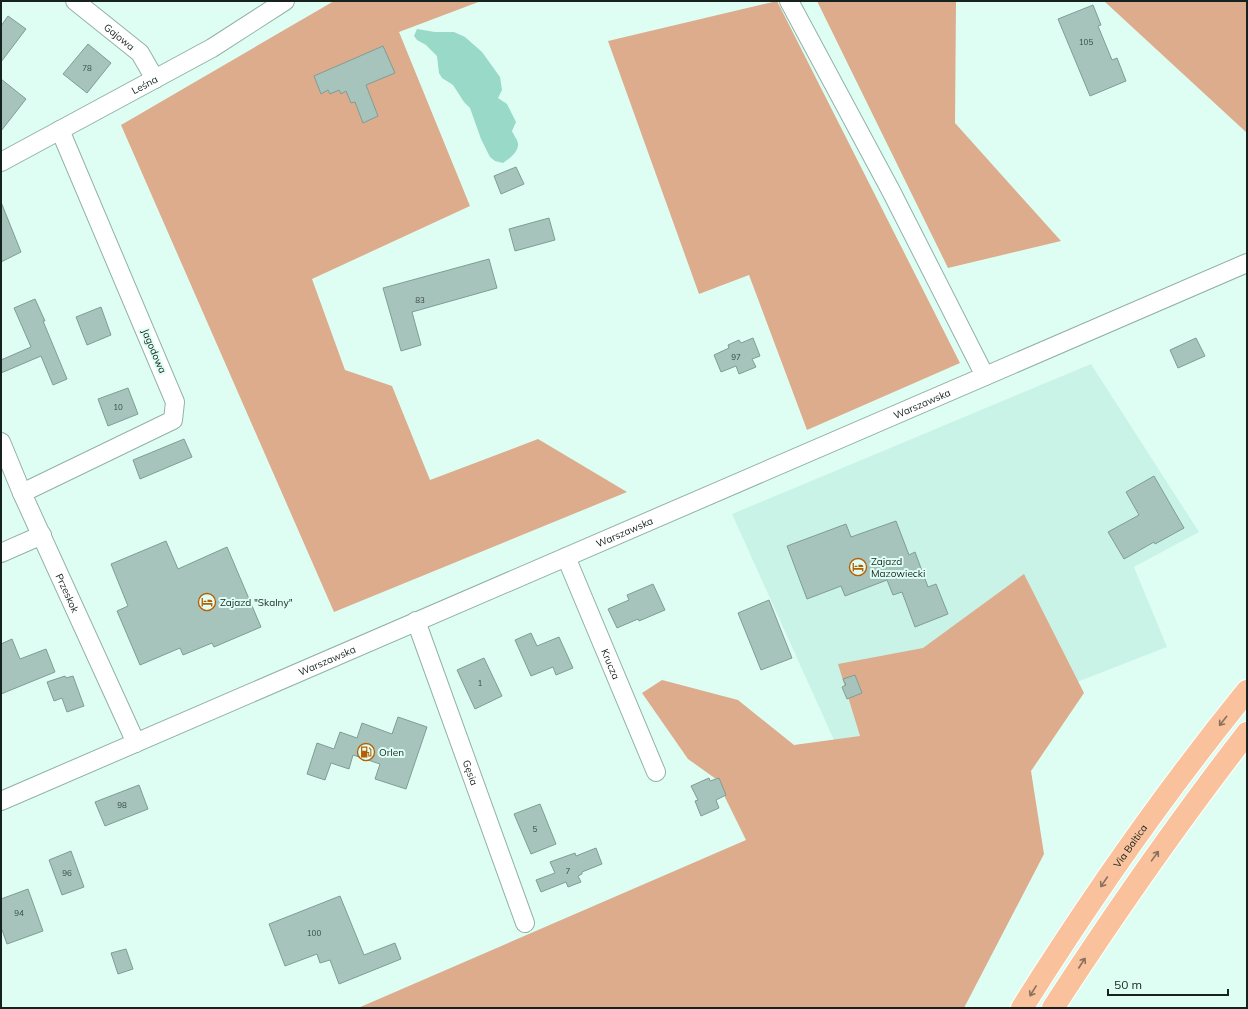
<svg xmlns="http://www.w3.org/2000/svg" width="1248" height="1009" font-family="Mulish,sans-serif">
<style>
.built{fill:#caf3e7}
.forest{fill:#dcac8d}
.water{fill:#98d9c7}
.building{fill:#a6c4bb;stroke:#7f9d94}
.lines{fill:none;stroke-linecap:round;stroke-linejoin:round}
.minor-casing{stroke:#92b1a8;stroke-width:20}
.highway-casing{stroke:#fff;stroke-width:24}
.minor{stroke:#fff;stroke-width:18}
.highway{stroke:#f9c19c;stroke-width:22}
.oneway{stroke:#88725d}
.labels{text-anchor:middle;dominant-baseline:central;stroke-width:4;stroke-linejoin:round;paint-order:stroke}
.number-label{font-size:8px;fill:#3a4a45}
.street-label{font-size:10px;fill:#16221e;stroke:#defef4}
.poi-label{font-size:10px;fill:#16221e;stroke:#defef4;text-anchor:start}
</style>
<rect width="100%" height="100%" fill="#defef4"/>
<!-- built -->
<polygon class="built" points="1091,364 1199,532 1134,567 1167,647 848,771 732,514"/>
<!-- forest -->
<g class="forest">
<polygon points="334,1 481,1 399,32 470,206 312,279 345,370 392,386 430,480 538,439 627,492 334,612 121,125"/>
<polygon points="777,1 960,363 807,430 749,275 699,294 608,41"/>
<polygon points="817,1 956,1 955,123 1061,241 948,268"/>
<polygon points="1104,1 1247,1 1247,133"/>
<polygon points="1024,574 1084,693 1031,771 1044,854 964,1008 358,1008 746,840 716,779 688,759 642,693 662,680 738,700 794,745 860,736 838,664 923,648"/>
</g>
<!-- water -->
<path class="water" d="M417,29L435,32H454L465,37L482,52L500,77L502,90L498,98L507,104L516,122L512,131C513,134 517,139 518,143C519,152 509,159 503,163L495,161L490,157L481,139L470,108L464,102L453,85L442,78L439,73L437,56L426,45L417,40L414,36Z"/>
<!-- building -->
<g class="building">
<polygon points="1093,5 1101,25 1098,26 1112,60 1117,58 1126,81 1090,96 1058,19"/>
<polygon points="8,16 26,29 1,62 1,26"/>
<polygon points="88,44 111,63 87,93 63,74"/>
<polygon points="383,46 395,73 366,85 378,116 363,123 355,102 351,103 346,91 341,94 339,90 330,94 328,90 321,94 314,76"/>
<polygon points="1,79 26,99 1,131"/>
<polygon points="516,167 524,184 501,194 494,176"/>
<polygon points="1,202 21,252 1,262"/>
<polygon points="549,218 555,240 515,251 509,229"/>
<polygon points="489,259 497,288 412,312 421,345 401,351 383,288"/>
<polygon points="35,299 45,321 43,321 67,379 53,385 41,356 1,373 1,360 31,347 14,308"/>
<polygon points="101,307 111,335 87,345 76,317"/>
<polygon points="753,338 760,356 752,359 756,367 739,374 736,366 721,372 714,355 729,348 728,345 739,340 741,343"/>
<polygon points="1196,338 1205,356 1178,368 1170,350"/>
<polygon points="128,388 138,414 108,426 98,399"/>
<polygon points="184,439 192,457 140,479 133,460"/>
<polygon points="1154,476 1184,528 1155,544 1154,542 1124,559 1108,532 1139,515 1126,492"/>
<polygon points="896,521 909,555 915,552 928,587 936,584 948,614 915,627 902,592 893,595 887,580 845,596 841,586 807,599 787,546 846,524 851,537"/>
<polygon points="166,541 178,569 227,547 261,627 214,647 212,643 183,655 180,648 140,665 117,611 128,606 111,564"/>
<polygon points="653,584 665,610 639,621 638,619 617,628 608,609 629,600 627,595"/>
<polygon points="769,600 792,658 761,670 738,613"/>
<polygon points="531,633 537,646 559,637 573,668 556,675 553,667 531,676 515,640"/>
<polygon points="12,639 20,659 46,649 55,672 1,694 1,644"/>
<polygon points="484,658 502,696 475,709 457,670"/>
<polygon points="855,675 862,693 847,699 842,687 846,685 843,679"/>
<polygon points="65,676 66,678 73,676 84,706 67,712 62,698 54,701 47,682"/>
<polygon points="398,717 427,727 406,789 375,779 380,764 353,755 349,769 331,763 325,780 307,774 317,743 334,749 340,732 357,738 362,723 392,734"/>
<polygon points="709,778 710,781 719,778 726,795 716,800 719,808 701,816 695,801 698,800 691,786"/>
<polygon points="139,785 148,809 105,826 95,802"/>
<polygon points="540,804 556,844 531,854 514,814"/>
<polygon points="596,848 602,864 582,872 582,874 578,876 581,882 568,887 566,882 541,892 536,880 555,873 550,862 575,853 576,856"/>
<polygon points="71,851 84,887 62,895 49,860"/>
<polygon points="28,889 43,931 7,944 1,927 1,899"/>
<polygon points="340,896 364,955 395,943 401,959 339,984 330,960 320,963 317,954 285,966 269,924"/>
<polygon points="126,949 133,969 118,974 111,953"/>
</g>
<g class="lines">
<!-- minor casing -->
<g class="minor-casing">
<g id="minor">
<path id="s1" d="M75,1L140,53L155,79"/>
<polyline points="789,1 891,191 985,376"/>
<path id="s2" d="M1,162L212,48L285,1"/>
<path id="s3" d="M1,442L22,493L136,743"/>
<polyline points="22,493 173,420 175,402 60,130"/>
<polyline points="1,553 42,535"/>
<path id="s4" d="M566,557L656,772"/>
<path id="s5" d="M416,621L525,923"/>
<path id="s6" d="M1,801L1247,263"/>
</g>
</g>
<!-- highway casing -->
<g class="highway-casing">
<g id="highway">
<path id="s7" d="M1022,1008C1091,898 1165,792 1247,691"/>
<path d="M1053,1008C1114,914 1178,822 1247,733"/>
</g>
</g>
<!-- minor -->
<use href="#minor" class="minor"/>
<!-- highway -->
<use href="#highway" class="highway"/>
</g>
<!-- one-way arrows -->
<defs><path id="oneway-shaft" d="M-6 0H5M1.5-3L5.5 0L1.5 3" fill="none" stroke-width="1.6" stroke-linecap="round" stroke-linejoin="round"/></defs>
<g class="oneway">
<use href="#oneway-shaft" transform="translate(1223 721) rotate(128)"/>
<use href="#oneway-shaft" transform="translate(1155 856) rotate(-54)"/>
<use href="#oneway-shaft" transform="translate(1104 882) rotate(124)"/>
<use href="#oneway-shaft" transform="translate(1082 963) rotate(-57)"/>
<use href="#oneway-shaft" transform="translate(1033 991) rotate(122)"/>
</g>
<!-- icons -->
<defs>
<g id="hotel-ring" transform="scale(0.9)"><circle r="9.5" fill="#defef4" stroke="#b85e00" stroke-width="1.5"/><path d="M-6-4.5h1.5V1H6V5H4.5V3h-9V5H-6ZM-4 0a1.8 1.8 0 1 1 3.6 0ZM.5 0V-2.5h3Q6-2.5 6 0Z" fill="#b85e00"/></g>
<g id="fuel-ring" transform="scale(0.9)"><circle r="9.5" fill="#defef4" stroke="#b85e00" stroke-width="1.5"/><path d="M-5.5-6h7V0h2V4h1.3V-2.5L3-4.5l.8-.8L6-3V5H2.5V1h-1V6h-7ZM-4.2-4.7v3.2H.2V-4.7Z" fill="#b85e00"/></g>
</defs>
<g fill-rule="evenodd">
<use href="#hotel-ring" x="858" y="567"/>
<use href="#hotel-ring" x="207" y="602"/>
<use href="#fuel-ring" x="366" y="752"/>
</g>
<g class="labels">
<!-- number labels -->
<g class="number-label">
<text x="1086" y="42">105</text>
<text x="87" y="68">78</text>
<text x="420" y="300">83</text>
<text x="736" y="357">97</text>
<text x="118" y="407">10</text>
<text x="480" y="683">1</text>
<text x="122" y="805">98</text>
<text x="535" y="829">5</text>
<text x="568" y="871">7</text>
<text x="67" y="873">96</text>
<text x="19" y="913">94</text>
<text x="314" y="933">100</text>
</g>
<!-- street labels -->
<g class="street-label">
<text stroke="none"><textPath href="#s1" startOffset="57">Gajowa</textPath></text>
<text stroke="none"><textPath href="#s2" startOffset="163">Leśna</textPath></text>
<text transform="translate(154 351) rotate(67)">Jagodowa</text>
<text stroke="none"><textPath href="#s6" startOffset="1003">Warszawska</textPath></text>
<text stroke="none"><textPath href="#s6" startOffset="679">Warszawska</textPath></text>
<text stroke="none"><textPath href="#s3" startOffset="165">Przeskok</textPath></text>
<text stroke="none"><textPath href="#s6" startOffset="355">Warszawska</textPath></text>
<text stroke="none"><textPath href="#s4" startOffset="116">Krucza</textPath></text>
<text stroke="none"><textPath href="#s5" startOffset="161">Gęsia</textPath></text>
<text stroke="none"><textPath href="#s7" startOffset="195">Via Baltica</textPath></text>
</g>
<!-- poi labels -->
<g class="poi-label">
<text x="871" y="561">Zajazd<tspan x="871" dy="12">Mazowiecki</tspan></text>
<text x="220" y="602">Zajazd "Skalny"</text>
<text x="379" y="752">Orlen</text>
</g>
</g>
<!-- border -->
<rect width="1248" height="1009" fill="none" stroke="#16221e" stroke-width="4"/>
<!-- scale -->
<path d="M1108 989v6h120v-6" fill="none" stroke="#16221e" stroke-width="2"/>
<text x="1114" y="989" font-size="12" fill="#16221e" stroke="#defef4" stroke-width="3" paint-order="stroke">50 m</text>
</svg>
